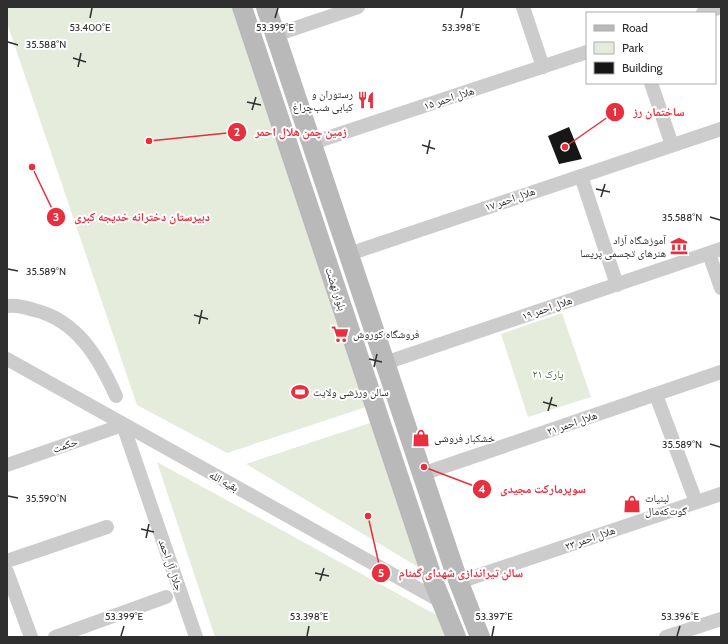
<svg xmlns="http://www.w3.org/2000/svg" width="728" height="644" font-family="Cabin,'Noto Naskh Arabic',sans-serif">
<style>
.green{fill:#e5ecdc}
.building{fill:#161616}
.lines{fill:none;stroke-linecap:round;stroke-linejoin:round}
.minor{stroke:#ccc;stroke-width:14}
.secondary{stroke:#b9b9b9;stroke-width:20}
.ticks{fill:none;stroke:#2f2f2f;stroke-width:1.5}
.labels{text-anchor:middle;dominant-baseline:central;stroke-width:4;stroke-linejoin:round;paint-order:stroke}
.poi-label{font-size:11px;fill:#2f2f2f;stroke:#fff;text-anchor:start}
.street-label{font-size:11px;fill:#2f2f2f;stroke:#fff}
.park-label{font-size:11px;fill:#526b3b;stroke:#fff}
.ticks-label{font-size:10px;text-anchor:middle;fill:#2f2f2f;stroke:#fff;stroke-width:4;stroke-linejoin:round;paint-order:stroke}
.leader{fill:none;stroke:#e72f3e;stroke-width:1.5}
.callout-dot{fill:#e72f3e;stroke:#fff;stroke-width:1.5}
.mark-label{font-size:12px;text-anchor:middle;font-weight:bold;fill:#fff}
.callout-label{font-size:12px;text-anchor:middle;font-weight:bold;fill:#e72f3e;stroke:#fff;stroke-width:4;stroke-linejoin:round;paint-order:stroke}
</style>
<rect width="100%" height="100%" fill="#fff"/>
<!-- green -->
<g class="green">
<polygon points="7,7 242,7 375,404 227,453 137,405 7,23"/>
<polygon points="562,313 591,397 528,417 501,334"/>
<polygon points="379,420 418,567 246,464"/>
<polygon points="157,462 442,618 448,637 215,637"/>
</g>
<!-- building -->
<polygon class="building" points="569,127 582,159 559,164 548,136"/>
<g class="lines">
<!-- minor -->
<g class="minor">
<polyline points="523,7 543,67"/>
<polyline points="703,13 721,7"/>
<polyline points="275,35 358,7"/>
<polyline points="651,83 672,145"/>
<polyline points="312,143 587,52"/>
<polyline points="581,176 617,285"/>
<polyline points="349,254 721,129"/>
<polyline points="709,254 721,288"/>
<path d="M7,306C17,305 25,307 34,310C77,320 99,358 116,396"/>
<polyline points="7,359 442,602"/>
<polyline points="385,363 721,249"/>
<polyline points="656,395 696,502"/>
<polyline points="123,425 196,637"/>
<polyline points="7,465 123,425"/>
<polyline points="422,474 721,372"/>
<polyline points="7,561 107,527"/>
<polyline points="7,572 31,637"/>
<polyline points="459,582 721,494"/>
<polyline points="55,637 166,597"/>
<polyline points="666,637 721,619"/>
</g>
<!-- secondary -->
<g class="secondary">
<polyline points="242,7 434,583 456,637"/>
<polyline points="266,7 456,575 480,637"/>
</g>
</g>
<!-- ticks -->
<path class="ticks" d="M90,18L92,8M275,18L278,8M461,18L463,8M8,42L18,45M73,58L86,62M78,67L81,53M247,102L261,105M252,110L256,97M422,145L435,149M427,154L430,140M596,189L610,192M601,197L605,184M710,217L720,220M8,269L18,271M194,315L208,319M199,324L202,310M369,359L382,362M374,367L377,354M543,402L557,406M548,411L552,397M710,444L720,447M8,496L18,498M141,529L154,532M146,538L149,524M315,573L329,576M320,581L324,568M121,636L124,626M307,636L309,626M492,636L494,626M677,636L680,626"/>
<!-- icons -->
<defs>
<g id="restaurant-bare" transform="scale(1.38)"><path d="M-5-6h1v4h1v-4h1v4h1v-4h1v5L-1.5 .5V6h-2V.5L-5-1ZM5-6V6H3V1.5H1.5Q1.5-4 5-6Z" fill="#e72f3e" stroke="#fff" stroke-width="2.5" paint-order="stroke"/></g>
<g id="museum-bare" transform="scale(1.38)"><path d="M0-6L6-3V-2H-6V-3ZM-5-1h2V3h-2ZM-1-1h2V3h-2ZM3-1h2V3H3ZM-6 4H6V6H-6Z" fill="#e72f3e" stroke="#fff" stroke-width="2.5" paint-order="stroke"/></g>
<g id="supermarket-bare" transform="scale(1.38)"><path d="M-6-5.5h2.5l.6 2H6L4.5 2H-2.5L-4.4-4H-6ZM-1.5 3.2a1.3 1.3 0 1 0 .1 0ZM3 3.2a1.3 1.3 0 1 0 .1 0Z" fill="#e72f3e" stroke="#fff" stroke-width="2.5" paint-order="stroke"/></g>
<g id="stadium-bare" transform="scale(1.38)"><path d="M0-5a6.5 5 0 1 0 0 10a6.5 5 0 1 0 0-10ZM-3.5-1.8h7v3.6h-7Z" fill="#e72f3e" stroke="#fff" stroke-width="2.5" paint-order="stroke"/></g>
<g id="shop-bare" transform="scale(1.38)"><path d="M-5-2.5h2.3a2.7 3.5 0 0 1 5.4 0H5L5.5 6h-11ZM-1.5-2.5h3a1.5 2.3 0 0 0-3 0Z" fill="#e72f3e" stroke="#fff" stroke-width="2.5" paint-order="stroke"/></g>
</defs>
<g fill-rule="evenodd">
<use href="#restaurant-bare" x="366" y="100"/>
<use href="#museum-bare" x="679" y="246"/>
<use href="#supermarket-bare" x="340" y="334"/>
<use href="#stadium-bare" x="300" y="392"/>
<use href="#shop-bare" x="421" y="438"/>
<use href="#shop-bare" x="632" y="504"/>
</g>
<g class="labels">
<!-- poi labels -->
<g class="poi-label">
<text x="353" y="94" text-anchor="end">رستوران و<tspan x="353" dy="13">کبابی شب‌چراغ</tspan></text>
<text x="666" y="240" text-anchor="end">آموزشگاه آزاد<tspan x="666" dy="13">هنرهای تجسمی پریسا</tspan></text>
<text x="353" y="334">فروشگاه کوروش</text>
<text x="313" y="392">سالن ورزشی ولایت</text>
<text x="434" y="438">خشکبار فروشی</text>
<text x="645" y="498">لبنیات<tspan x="645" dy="13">گوت‌که‌مال</tspan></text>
</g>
<!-- street labels -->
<g class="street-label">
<text transform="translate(449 98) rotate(-18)">هلال احمر ۱۵</text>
<text transform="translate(510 199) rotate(-19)">هلال احمر ۱۷</text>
<text transform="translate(336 289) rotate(72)">بلوار نهضت</text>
<text transform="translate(547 308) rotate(-19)">هلال احمر ۱۹</text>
<text transform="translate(572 423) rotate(-19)">هلال احمر ۲۱</text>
<text transform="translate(65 445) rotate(-19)">حکمت</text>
<text transform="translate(224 481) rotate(29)">بقیه الله</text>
<text transform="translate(590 538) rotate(-19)">هلال احمر ۲۳</text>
<text transform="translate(171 565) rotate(71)">جلال آل احمد</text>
</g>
<!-- park labels -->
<g class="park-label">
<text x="548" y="374">پارک ۲۱</text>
</g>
</g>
<g class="ticks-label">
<text x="90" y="31">53.400°E</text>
<text x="275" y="31">53.399°E</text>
<text x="461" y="31">53.398°E</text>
<text x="46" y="48">35.588°N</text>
<text x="682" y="221">35.588°N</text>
<text x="46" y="275">35.589°N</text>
<text x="682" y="448">35.589°N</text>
<text x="46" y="502">35.590°N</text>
<text x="124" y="620">53.399°E</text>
<text x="309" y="620">53.398°E</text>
<text x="494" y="620">53.397°E</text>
<text x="680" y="620">53.396°E</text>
</g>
<!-- callouts -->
<path class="leader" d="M565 147L615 112M149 141L237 132M32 167L56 217M424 467L482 489M368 516L381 573"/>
<g class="callout-dot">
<circle cx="565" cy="147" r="4"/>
<circle cx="149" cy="141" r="4"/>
<circle cx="32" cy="167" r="4"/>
<circle cx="424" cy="467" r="4"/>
<circle cx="368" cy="516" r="4"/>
<circle cx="615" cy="112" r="10"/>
<circle cx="237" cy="132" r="10"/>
<circle cx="56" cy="217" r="10"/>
<circle cx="482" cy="489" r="10"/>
<circle cx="381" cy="573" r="10"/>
</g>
<g class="mark-label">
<text x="615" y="116">1</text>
<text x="237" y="136">2</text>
<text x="56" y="221">3</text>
<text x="482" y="493">4</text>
<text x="381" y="577">5</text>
</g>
<g class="callout-label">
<text x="659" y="116">ساختمان رز</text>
<text x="301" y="136">زمین چمن هلال احمر</text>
<text x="142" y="221">دبیرستان دخترانه خدیجه کبری</text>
<text x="543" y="493">سوپرمارکت مجیدی</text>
<text x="461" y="577">سالن تیراندازی شهدای گمنام</text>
</g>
<!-- border -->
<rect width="728" height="644" fill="none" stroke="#2f2f2f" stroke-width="16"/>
<!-- legend -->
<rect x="586" y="12" width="130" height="72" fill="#ffffff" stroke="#acacac"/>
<rect x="594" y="25" width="20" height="6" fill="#b9b9b9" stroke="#acacac"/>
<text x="622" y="32" font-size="12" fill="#2f2f2f">Road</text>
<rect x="594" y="42" width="20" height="12" fill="#e5ecdc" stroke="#acacac"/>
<text x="622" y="52" font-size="12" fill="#2f2f2f">Park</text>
<rect x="594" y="62" width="20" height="12" fill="#161616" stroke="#acacac"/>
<text x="622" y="72" font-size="12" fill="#2f2f2f">Building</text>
</svg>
